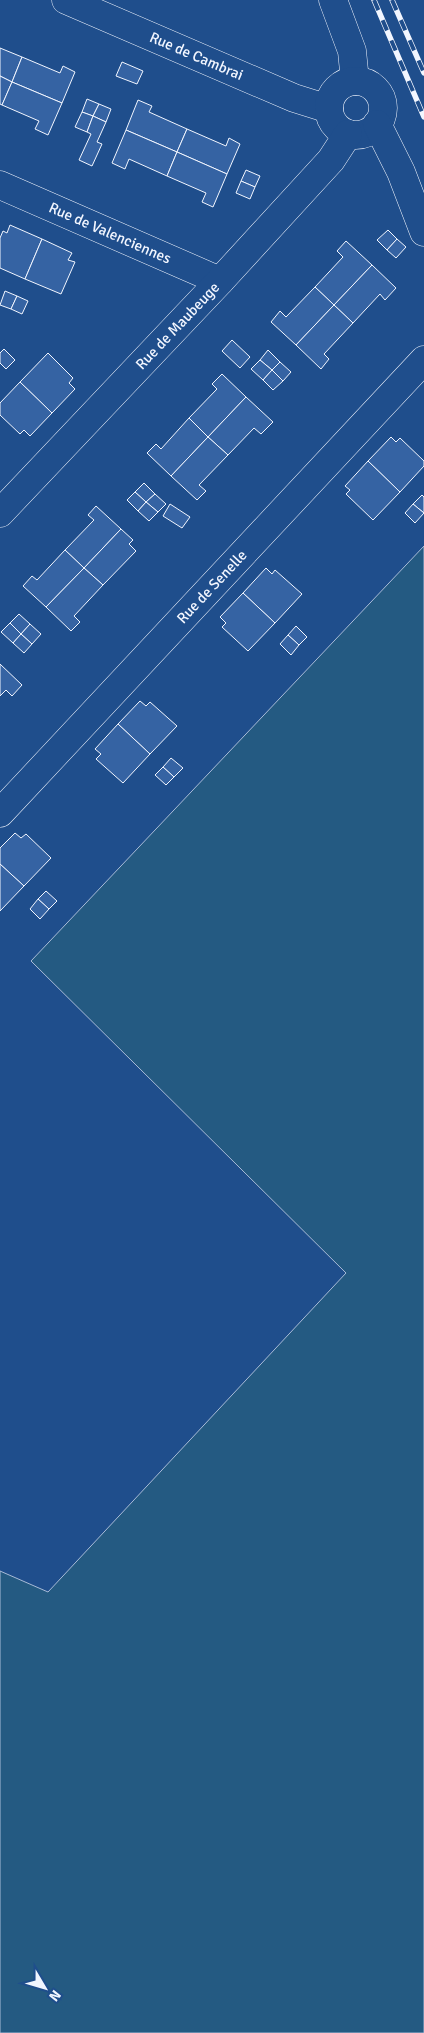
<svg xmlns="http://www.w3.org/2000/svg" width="424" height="2033" font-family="Signika,sans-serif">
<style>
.green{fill:#245a82;stroke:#a8bbd7}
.building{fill:#3563a3;stroke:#f2f6ff}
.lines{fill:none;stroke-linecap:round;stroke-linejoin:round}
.street-casing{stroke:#f2f6ff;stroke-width:29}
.street{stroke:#1f4e8c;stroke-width:28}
.rail-casing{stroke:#f2f6ff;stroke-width:5.5}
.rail{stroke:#1f4e8c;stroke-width:4;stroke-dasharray:11;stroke-linecap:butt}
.labels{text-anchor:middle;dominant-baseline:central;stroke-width:4;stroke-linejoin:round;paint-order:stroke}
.street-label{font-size:15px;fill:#f2f6ff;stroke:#1f4e8c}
</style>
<rect width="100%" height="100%" fill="#1f4e8c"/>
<!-- green -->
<polygon class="green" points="424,546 424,2033 0,2033 0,1571 48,1592 346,1273 31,961"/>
<!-- building -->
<g class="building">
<polygon points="0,48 22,57 12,82 0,76"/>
<polygon points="22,57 60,73 63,66 75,72 62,103 12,82"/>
<polygon points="122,62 143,71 137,84 116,76"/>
<polygon points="0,76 12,82 2,105 0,104"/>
<polygon points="12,82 62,103 48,135 35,129 39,121 2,105"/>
<polygon points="87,99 99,104 93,116 82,112"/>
<polygon points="138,100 152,106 149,112 187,129 177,152 126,130"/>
<polygon points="99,104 111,109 106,122 93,116"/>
<polygon points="82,112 93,116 87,132 75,127"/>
<polygon points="93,116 106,122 97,142 102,144 92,166 79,160 91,134 87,132"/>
<polygon points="187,129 226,146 229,138 240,144 227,174 177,152"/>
<polygon points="126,130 177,152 167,176 129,159 125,169 112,163"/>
<polygon points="177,152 227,174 213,207 202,202 206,193 167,176"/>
<polygon points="246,170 260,176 255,187 241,181"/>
<polygon points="241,181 255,187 250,199 236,193"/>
<polygon points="10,225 42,239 25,279 0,268 0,238 3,231 7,233"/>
<polygon points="388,230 397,239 387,250 377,240"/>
<polygon points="42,239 72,253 68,260 75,262 61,294 25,279"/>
<polygon points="397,239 406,247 396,258 387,250"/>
<polygon points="346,241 372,265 334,305 315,287 343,257 337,251"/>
<polygon points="372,265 396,288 385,300 380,294 353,323 334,305"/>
<polygon points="315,287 334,305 296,345 271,322 280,311 286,317"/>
<polygon points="5,291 17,296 11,309 0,305"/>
<polygon points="17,296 28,301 22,314 11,309"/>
<polygon points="334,305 353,323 324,354 329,359 321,369 296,345"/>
<polygon points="232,340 250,357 240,368 222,351"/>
<polygon points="4,349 15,360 6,369 0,363 0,353"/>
<polygon points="268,350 280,362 272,370 260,360"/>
<polygon points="48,353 73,378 69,383 75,389 52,413 20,382"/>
<polygon points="260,360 272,370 263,380 251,369"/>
<polygon points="280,362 291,372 283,381 272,370"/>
<polygon points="272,370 283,381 273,390 263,380"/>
<polygon points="222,374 246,397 208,437 189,418 217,389 212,384"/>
<polygon points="20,382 52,413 30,436 24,430 20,434 0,415 0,403"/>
<polygon points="246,397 273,422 261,434 254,428 228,455 208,437"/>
<polygon points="189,418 208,437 171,476 147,453 156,444 161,449"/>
<polygon points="208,437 228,455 199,485 206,491 197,500 171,476"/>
<polygon points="391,437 396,442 400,438 424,461 424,466 400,492 368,461"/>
<polygon points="368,461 400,492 373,520 346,494 350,490 345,486"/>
<polygon points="144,483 155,494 146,502 135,492"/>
<polygon points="135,492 146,502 138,511 127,500"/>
<polygon points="155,494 166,504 158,512 146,502"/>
<polygon points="422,495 424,497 424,513 413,504"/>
<polygon points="146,502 158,512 149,521 138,511"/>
<polygon points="170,504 190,517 182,528 163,516"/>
<polygon points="413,504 424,513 415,523 405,513"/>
<polygon points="96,506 121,529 84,568 65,550 94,520 88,515"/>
<polygon points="121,529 133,540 129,544 136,551 103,585 84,568"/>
<polygon points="65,550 84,568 46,607 23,586 32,576 37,580"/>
<polygon points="84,568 103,585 74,616 80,622 71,631 46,607"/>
<polygon points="266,568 272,574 275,570 302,594 275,623 243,593"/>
<polygon points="243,593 275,623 248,651 222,627 226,623 220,617"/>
<polygon points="19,614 30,624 21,634 10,623"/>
<polygon points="10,623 21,634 13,643 1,632"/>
<polygon points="30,624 41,634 32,644 21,634"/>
<polygon points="296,626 307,637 299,645 288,635"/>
<polygon points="21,634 32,644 24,653 13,643"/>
<polygon points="288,635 299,645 291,655 280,644"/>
<polygon points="0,664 22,685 12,696 6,690 0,696"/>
<polygon points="140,701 146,706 150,702 177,726 150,754 118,724"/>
<polygon points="118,724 150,754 123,783 96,759 101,754 95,749"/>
<polygon points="171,758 183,768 174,777 163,767"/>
<polygon points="163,767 174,777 166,785 155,775"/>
<polygon points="15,833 21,838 26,834 51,858 24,886 0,864 0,848"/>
<polygon points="0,864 24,886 0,911"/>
<polygon points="46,891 57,901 49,909 38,899"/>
<polygon points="38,899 49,909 40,919 30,909"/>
</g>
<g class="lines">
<!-- street casing -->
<g class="street-casing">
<g id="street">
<path id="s1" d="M66,0L294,98L329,109"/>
<polyline points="333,0 352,51 355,81"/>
<circle cx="356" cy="108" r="27"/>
<polyline points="377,124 401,172 424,232"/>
<path id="s2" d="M0,185L220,281"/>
<path id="s3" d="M0,513L220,281L331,160L348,134"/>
<path id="s4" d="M0,813L424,360"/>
</g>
</g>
<!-- street -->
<use href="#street" class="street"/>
<!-- rail casing -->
<g class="rail-casing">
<g id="rail">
<polyline points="374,0 424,117"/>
<polyline points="392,0 424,73"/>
</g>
</g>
<!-- rail -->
<use href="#rail" class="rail"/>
</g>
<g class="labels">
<!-- street labels -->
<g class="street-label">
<text stroke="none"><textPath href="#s1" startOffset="142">Rue de Cambrai</textPath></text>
<text stroke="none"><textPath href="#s2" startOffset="120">Rue de Valenciennes</textPath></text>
<text stroke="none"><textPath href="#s3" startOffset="258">Rue de Maubeuge</textPath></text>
<text stroke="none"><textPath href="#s4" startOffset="310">Rue de Senelle</textPath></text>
</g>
</g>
<!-- north arrow -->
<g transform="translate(45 1988) rotate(128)" stroke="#1f4e8c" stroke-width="4" paint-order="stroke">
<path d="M0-4L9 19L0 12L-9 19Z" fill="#f2f6ff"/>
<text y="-8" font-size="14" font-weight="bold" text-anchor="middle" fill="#f2f6ff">N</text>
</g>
</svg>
